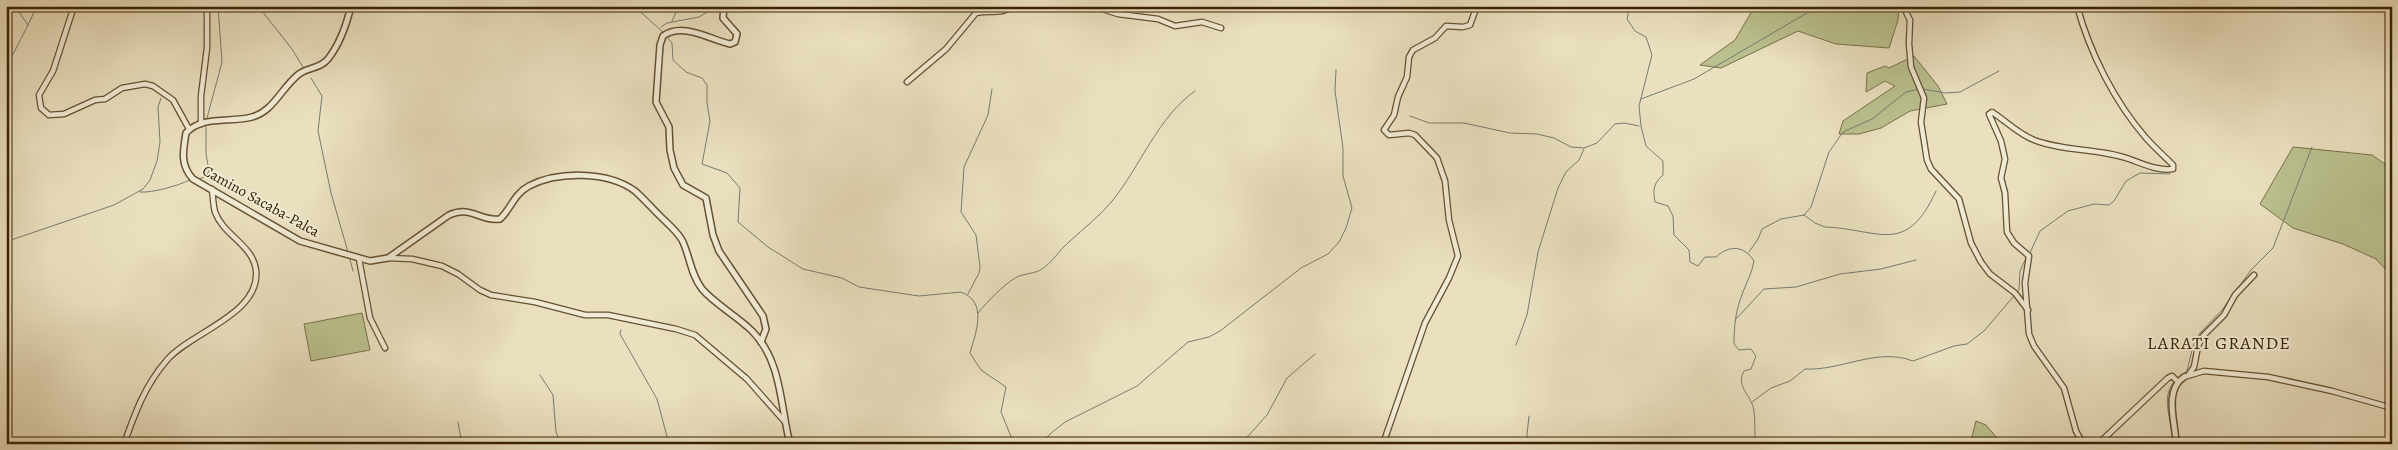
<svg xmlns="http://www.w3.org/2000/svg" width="2398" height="450" font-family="Alegreya,serif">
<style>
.green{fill:#bac18f;stroke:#7a7049}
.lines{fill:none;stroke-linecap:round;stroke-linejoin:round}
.stream{stroke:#767c73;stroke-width:1}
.minor-casing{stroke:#665032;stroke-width:7}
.tertiary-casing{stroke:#665032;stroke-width:8}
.minor{stroke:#f1ebd5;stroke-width:4.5}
.tertiary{stroke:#f1ebd5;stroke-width:5}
.labels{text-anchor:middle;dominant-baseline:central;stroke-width:4;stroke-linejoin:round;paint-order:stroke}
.street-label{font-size:15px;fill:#3a2003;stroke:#f1ebd5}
.quarter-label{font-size:18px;letter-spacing:1px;fill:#3a2003;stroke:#f1ebd5}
</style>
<rect width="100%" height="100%" fill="#eae0bf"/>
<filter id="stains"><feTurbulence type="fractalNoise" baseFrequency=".004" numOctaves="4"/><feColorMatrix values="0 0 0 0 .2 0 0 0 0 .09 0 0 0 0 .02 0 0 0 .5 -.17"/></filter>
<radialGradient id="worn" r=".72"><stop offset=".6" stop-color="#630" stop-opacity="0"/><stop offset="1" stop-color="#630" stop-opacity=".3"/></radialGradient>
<!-- green -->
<g class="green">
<polygon points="1755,6 1899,6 1898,20 1889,48 1836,44 1798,31 1721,68 1700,65 1735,40"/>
<polygon points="1914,56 1938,86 1947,104 1910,111 1881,128 1859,134 1839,134 1843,121 1895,86 1885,81 1866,92 1867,73 1885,66 1889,68"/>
<polygon points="2293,147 2372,155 2392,169 2392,276 2376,259 2343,244 2293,228 2260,204"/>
<polygon points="362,313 370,350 311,361 304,324"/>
<polygon points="1976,421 1986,425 2002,444 1970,444"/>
</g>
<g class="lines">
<!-- stream -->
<g class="stream">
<polyline points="258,6 292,49 303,67"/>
<polyline points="634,6 665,34"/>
<path d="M1647,6L1645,9L1637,7L1629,10L1627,19L1635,31L1646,37L1652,55L1639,106L1641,126L1646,146L1663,161V175C1653,184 1653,189 1655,202L1668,206L1673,216L1674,235L1689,250L1690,262L1698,266L1705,257H1716C1729,245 1744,245 1754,261C1752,273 1747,281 1743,292C1736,309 1734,325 1734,344L1739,350L1751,349L1756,356L1751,369L1744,371C1735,387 1752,395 1754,411C1755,422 1755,433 1755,444"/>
<polyline points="672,21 679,6"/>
<polyline points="28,25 37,6"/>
<polyline points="661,27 667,23 699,17 717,6"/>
<path d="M667,37L672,43L673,60L686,72L702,78L707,85V103L710,121L702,164L727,173L740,188L738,222L768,247L803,269L842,278L859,287L919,296L961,292C988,302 976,332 970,353L981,370L1006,387L1001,412L1014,444"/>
<polyline points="6,68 28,25 15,6"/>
<polyline points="311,78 322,96 318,131 331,193 348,252"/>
<polyline points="1923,89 1945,93 1960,92 1999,71"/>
<polyline points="1641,99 1694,79 1819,6"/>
<polyline points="1410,116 1429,123 1464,123 1510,133 1537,134 1554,138 1571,147 1584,148 1597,143 1615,124 1624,123 1639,126"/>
<polyline points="207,118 222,62 218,6"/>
<polyline points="200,179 206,176 209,171 206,154 206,127"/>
<path d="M140,192C153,193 177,186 190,180"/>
<path d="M1804,215L1815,223L1825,227C1879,229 1906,257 1936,191"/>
<polyline points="6,245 11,240 114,205 143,189 150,180 157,161 160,142 158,107 161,98"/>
<polyline points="1749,252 1758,239 1762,229 1781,219 1804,215 1811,207 1829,152 1843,132 1872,119 1906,92 1919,89"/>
<polyline points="2029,255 2040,231 2068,211 2094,204 2109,205 2114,201 2126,181 2140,173 2170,174"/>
<polyline points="349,256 353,271"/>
<polyline points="968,294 979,273 980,267 976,235 961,212 964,167 988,115 992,89"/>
<path d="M978,313C988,301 1003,285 1017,277C1025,273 1035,274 1042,269C1053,262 1059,250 1069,242C1084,228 1100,216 1113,200C1141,165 1158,117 1195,91"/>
<polyline points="1735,320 1764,289 1796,287 1840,274 1881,269 1916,260"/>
<polyline points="621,330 620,334 657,399 669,444"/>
<polyline points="1516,345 1527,315 1538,252 1558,188 1566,172 1579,160 1584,149"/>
<polyline points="540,375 553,395 556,432 561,444"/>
<polyline points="2177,379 2187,371 2193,346 2200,333 2222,310 2251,270 2273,248 2312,147"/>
<path d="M1752,402L1771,388L1790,381L1805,369C1841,371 1877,347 1913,361L1954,346L1967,344L1984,331L2019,290L2020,271L2026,258"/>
<polyline points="458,422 462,444"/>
<polyline points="1042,444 1050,434 1065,422 1137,386 1188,342 1209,337 1220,331 1301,268 1328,254 1339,242 1346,228 1352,208 1343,176 1343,148 1335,91 1336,70"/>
<polyline points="1241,444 1267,415 1287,378 1315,354"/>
<polyline points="1526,444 1529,416"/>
<polyline points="1991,444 1993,440"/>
<path d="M2173,444C2174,425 2159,398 2174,382"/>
</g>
<!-- minor casing -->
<g class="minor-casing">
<g id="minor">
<polyline points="74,6 53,71 39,95 41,108 49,115 64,114 95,100 105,99 122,88 145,84 153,86 173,100 189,129"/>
<polyline points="1093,6 1118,14 1158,19 1175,26 1202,22 1221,28"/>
<polyline points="1903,6 1910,20 1909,44 1911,67 1924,98 1921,122 1927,160 1931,169 1959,199 1971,243 1981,262 1990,274 2015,293 2028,310"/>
<path d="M2077,6C2090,53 2114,101 2146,138C2155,148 2164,156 2173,165V169C2159,171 2145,165 2132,160C2101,148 2065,152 2034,140C2018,134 2006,121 1992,112L1989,114L2001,141L2005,159L2001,178L2005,193L2007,232L2014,243L2029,256L2025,283L2029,334L2034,346L2064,388L2076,431L2083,444"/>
<path d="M907,82L946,49L976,13C990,10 1002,15 1014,6"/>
<polyline points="201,124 201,96 207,48 207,6"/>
<polyline points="388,258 412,259 442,266 458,274 480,290 491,295 535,302 585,315 608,315 676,329 695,335 747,379 785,422"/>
<polyline points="359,259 370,318 385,348"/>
<polyline points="2189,374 2194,367 2198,346 2203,336 2224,315 2235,295 2254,275"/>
<polyline points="2184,377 2204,371 2268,377 2332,391 2392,408"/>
<path d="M124,444C135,413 145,385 167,360C191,332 261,314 256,270C253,245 223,235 215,212C213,205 213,196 212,189"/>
<polyline points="1383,444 1425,323 1449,278 1458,256 1449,220 1445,181 1437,158 1415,135 1409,133 1389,135 1384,130 1394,115 1398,97 1407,77 1409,57 1413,50 1435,38 1446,26 1463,27 1470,25 1477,6"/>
<polyline points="2098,444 2168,378 2172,376 2178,382"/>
</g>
</g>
<!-- tertiary casing -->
<g class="tertiary-casing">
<g id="tertiary">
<path d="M351,6C347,23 339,45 328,59C320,69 308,67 299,74C281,88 274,111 252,117C231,123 202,115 186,133C183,151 180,165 193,179L300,241L370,261L388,258L449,215C472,205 480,222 500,219C511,209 514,194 529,186C558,171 608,171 635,191C643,198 651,207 659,215C667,223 676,230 682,240C690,256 690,273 702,289C716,305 737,316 752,331C782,361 780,405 790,444"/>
<path d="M724,6L723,18L737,34L735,42L730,44C709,39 683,22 663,36L660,45L656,102L669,127L670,150L674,168L683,185L706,198L713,235L719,251L763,316L766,329L761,342"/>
<path d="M2176,444C2176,424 2163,391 2184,377"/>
</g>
</g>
<!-- minor -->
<use href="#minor" class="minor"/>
<!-- tertiary -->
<use href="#tertiary" class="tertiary"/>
</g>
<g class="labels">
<!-- street labels -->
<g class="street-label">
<text transform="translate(261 201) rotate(29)">Camino Sacaba-Palca</text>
</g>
<!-- quarter labels -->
<g class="quarter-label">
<text x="2219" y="343">LARATI GRANDE</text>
</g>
</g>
<!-- margin -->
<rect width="2398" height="450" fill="none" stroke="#eae0bf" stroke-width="25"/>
<rect x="8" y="8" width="2383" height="435" fill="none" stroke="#3a2003" stroke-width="2.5"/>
<rect x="12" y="12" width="2373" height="425" fill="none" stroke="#3a2003"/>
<rect width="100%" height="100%" filter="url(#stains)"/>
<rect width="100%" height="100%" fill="url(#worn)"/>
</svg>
